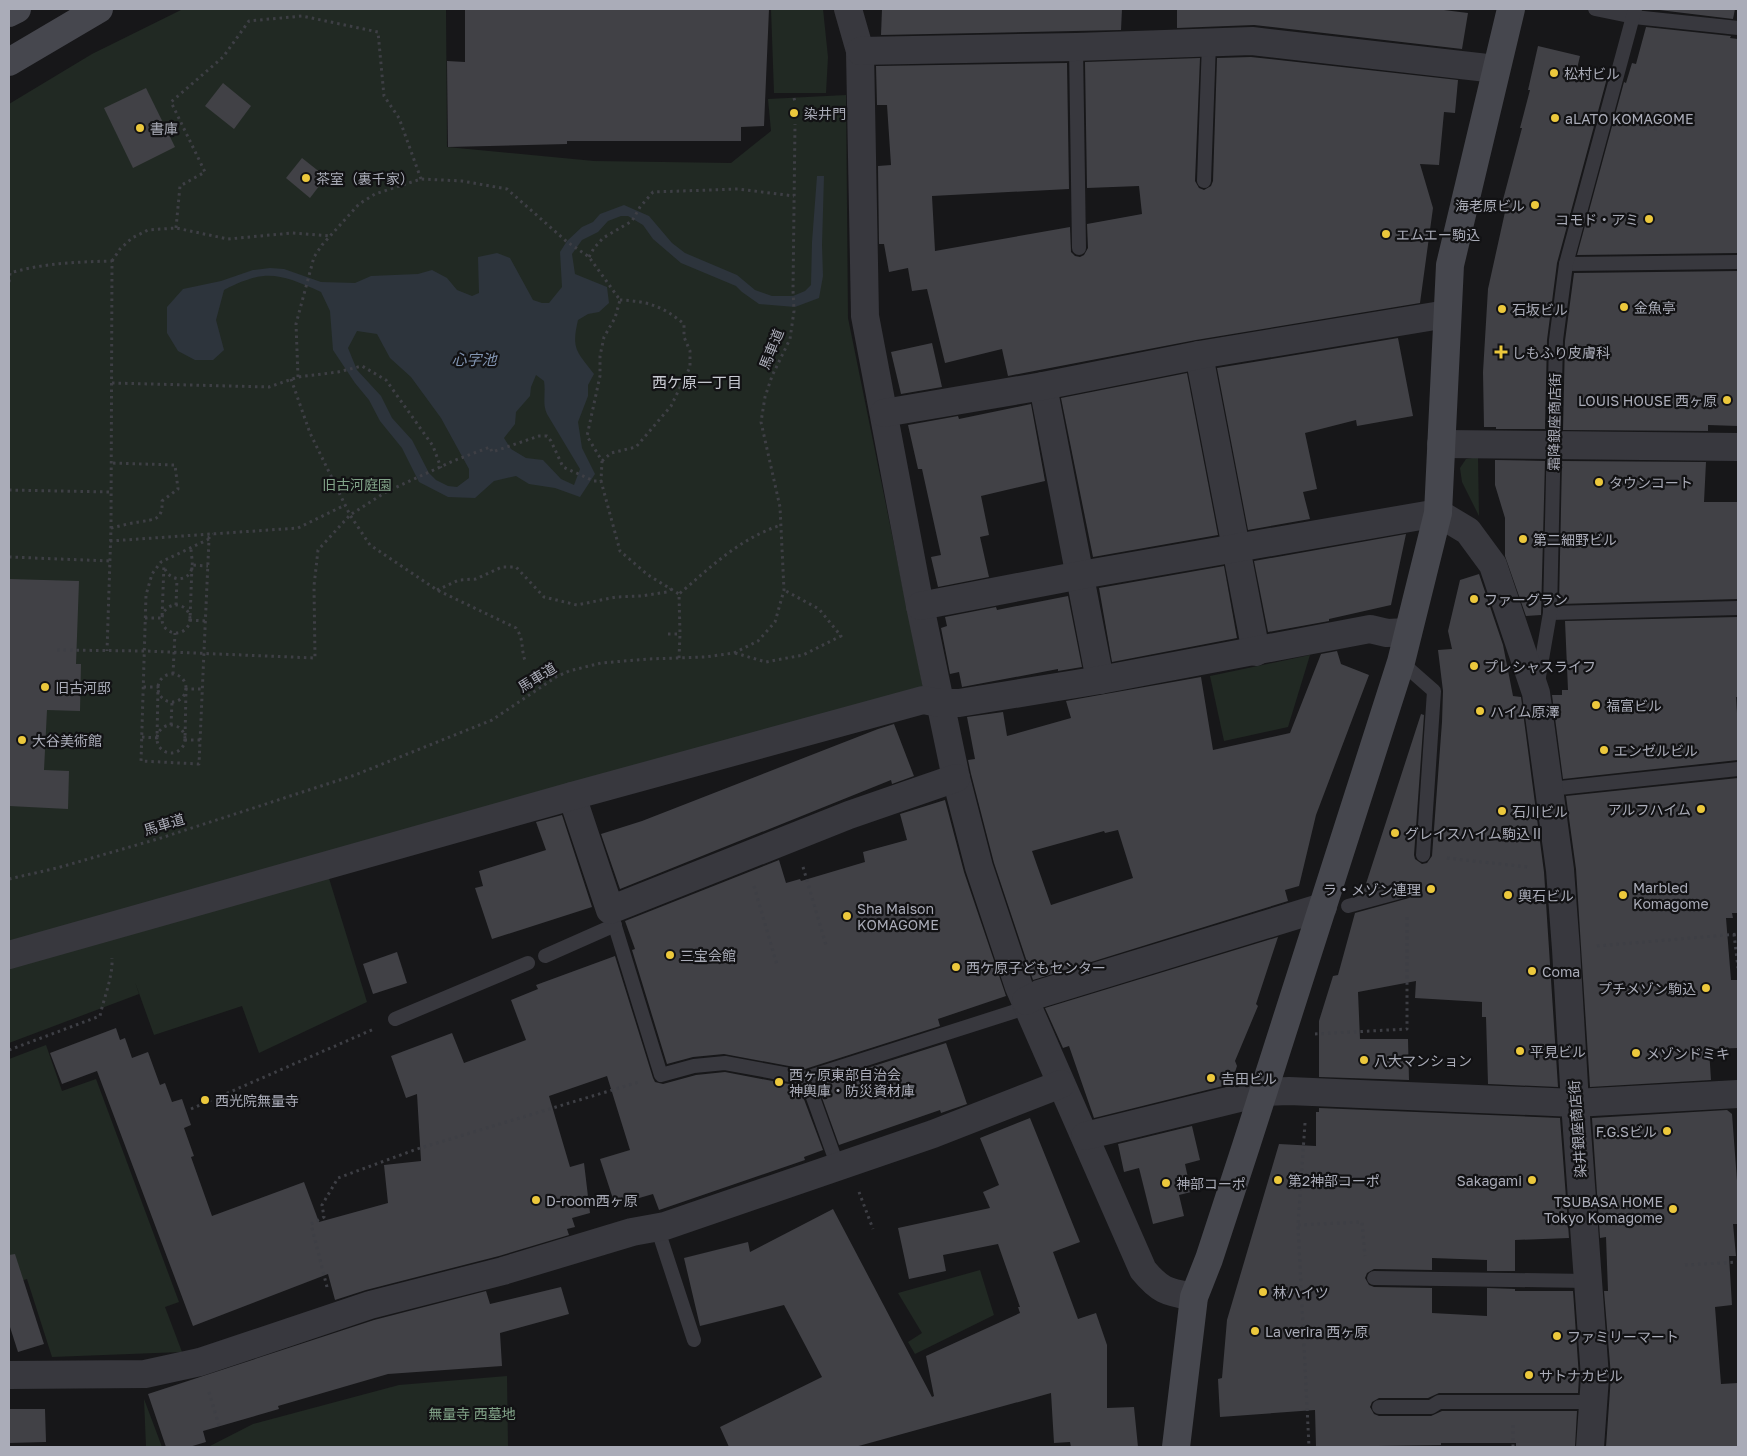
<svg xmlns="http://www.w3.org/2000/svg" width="1747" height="1456" font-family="'Golos Text','Noto Sans JP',sans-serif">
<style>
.green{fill:#212923}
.water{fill:#2d343c;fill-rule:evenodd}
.building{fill:#414146;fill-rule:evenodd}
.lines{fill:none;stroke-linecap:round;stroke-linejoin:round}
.path{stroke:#3e3f45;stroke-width:3;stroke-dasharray:2.5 4;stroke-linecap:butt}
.lane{stroke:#38383e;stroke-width:14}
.street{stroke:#38383e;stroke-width:28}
.secondary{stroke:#46474e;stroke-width:28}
.poi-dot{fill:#ecc83c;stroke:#121214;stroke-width:2}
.labels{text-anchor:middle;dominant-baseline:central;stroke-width:4.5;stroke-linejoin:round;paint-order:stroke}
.poi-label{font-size:14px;fill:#aaacb8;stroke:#121214;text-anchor:start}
.street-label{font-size:14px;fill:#aaacb8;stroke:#121214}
.park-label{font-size:14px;fill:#81a388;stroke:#121214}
.water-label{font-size:15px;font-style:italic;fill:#8295b2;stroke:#121214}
.neighbourhood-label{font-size:15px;fill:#caccd4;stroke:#121214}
</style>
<rect width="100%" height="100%" fill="#171719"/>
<!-- green -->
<g class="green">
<polygon points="183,9 446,9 447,147 594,161 731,163 771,131 768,99 846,95 848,318 924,692 9,946 9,104 92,54"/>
<polygon points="771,9 823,9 828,57 826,93 774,93"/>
<polygon points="1478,457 1479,516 1462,482 1460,468 1466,459"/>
<polygon points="1310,655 1288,727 1224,741 1210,676"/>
<polygon points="328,875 367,1002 259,1053 242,1006 154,1035 135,982 139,994 9,1043 9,965"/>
<polygon points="46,1045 62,1091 96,1079 179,1302 165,1307 182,1352 52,1357 27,1279 9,1284 9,1059"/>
<polygon points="980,1270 994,1315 915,1354 908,1342 922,1333 898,1293"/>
<polygon points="507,1376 508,1447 208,1447 253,1424 399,1385"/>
<polygon points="144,1399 162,1447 146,1447"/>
</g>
<!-- water -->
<path class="water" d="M817,176H824L822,245L823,276L819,298L795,307L759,304L742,292L736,286L681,263L653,239L643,225L628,216H621L608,221L598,232L582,240L572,254L575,274L607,287L609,303L599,312L588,314L578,320C571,350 577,351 594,374L588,385V396L578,422L582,448L595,474L580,497L555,488L529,484L516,476L494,481L475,498L448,497L419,482L402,448L380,421L369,400L355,383L333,350L330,311L321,292C280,274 266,268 224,290L216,320L224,350L213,360H195L178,351L167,333V307L183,289L221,281L253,270L270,268L284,269L321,282L355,283L371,276L418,274L432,270L447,278L457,290L472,296L479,293L478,257L497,253L510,258L533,300L542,303H549L562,287L560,252L567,241L582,227L593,222L600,214L624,205L649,216L672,243L685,253L737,275L755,290L772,296H793L805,291L811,285L812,242ZM357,331L377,334L390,358L411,377L441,418L469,469V478L457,487L448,486L436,480L429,473L412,440L392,418L381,396L357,370L348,348ZM536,375L544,381C546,393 542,404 547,414L580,469L574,485L561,479L543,460L526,458L511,449L504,438L515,424L516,412L530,396L531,387Z"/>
<!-- building -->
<g class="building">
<polygon points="465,9 769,9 764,126 741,127 741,141 567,141 567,144 448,147 447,61 465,62"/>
<polygon points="882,9 1122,9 1121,30 881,35"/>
<polygon points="1177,9 1436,9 1468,13 1462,49 1254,25 1177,28"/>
<polygon points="1651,9 1735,9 1733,19"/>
<polygon points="1646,27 1731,36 1730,38 1738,39 1738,253 1577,255 1624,82 1626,83 1632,63 1636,64"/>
<polygon points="1538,46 1580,56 1577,69 1607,78 1557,263 1547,340 1545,429 1496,429 1496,427 1484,427 1483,372 1488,289 1505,212 1500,211 1522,128 1520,128 1530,90 1528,90"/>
<polygon points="1251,57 1458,80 1455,113 1444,112 1439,165 1420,164 1433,208 1420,303 1196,340 1008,376 1002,349 945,363 927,289 912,291 908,268 889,272 884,244 879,244 878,166 891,165 887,105 877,105 876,66 1067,63 1069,189 932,196 935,251 1070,227 1071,252 1075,256 1080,257 1084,255 1088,248 1087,224 1142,214 1139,186 1087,188 1085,62 1200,58 1195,181 1199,188 1204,190 1211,186 1213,181 1217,58"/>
<polygon points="223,83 251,106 234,129 205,106"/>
<polygon points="146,88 175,147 133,168 104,108"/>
<polygon points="302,158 326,177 310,198 286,178"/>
<polygon points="1738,271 1738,426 1708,425 1708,431 1563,430 1565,341 1574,273"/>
<polygon points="1398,338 1413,416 1357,426 1356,420 1305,433 1317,489 1303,492 1310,519 1248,530 1217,368"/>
<polygon points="932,343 942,387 901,394 891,352"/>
<polygon points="1187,373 1218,535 1093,557 1061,398"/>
<polygon points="1031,404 1045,481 981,496 989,535 980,537 989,577 938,587 931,557 941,555 922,469 918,469 908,425 958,416 959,419"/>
<polygon points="1495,460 1545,461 1541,615 1526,616 1505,556 1505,518 1495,485"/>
<polygon points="1562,461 1706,462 1704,502 1738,502 1738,599 1559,604"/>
<polygon points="1406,534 1391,605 1329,619 1329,621 1268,632 1254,561"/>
<polygon points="1224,566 1237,638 1112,662 1099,588"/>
<polygon points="1479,574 1503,645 1513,696 1521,697 1544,872 1558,1087 1488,1084 1486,1017 1482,1017 1482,1002 1415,998 1416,981 1358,992 1360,1039 1408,1039 1409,1080 1319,1077 1319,1021 1333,976 1338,975 1355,913 1409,898 1415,893 1413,884 1405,881 1363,893 1421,714 1424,715 1414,855 1415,859 1422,864 1427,863 1432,856 1442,722 1443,691 1438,650 1452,649 1448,631 1460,580"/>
<polygon points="9,579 79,581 76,664 81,664 80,711 47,710 44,770 69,771 68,809 9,806"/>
<polygon points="1068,596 1082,667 1058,671 1058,669 962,687 959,672 950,674 941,628 947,626 945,617 996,607 997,610"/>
<polygon points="1738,617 1738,697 1736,697 1738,729 1738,760 1563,779 1552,695 1562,695 1562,690 1568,690 1565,621"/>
<path d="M1337,651L1341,664L1369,675L1316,815L1299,886L1285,890L1288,901L1033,980L994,863L971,774L968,760L975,759L967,717L1003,712L1007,736L1071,718L1066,701L1201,677L1213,750L1290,733L1321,654ZM1118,830L1133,878L1051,905L1032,851L1104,831L1105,833Z"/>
<polygon points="894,724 914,776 892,784 891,780 620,889 601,834 642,821 878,729"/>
<polygon points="1738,778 1738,913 1732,913 1733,918 1726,918 1731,980 1738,980 1738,1048 1709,1049 1711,1080 1590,1087 1576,869 1566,796"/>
<polygon points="945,800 964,872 1006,996 938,1019 940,1026 805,1069 724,1054 693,1057 667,1064 632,950 635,949 625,921 779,860 786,883 800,879 801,881 865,862 863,852 907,840 900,814"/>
<polygon points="562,815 592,907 492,939 475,888 483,886 479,871 546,850 536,822"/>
<polygon points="1278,937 1256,1004 1258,1006 1235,1061 1237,1066 1231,1084 1094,1118 1069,1046 1063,1048 1045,1008"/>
<polygon points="397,952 407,983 373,994 363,964"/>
<polygon points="615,956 653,1078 655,1082 663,1084 696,1075 725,1072 799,1086 823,1150 804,1157 805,1160 659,1210 653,1194 615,1205 600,1159 630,1150 607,1076 549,1096 570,1167 584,1163 590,1213 572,1218 575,1227 567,1229 569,1235 499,1256 366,1290 335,1300 328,1274 193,1326 97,1071 62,1084 50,1053 116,1028 120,1040 125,1038 132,1058 148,1052 160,1085 165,1083 172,1102 182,1099 191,1125 184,1128 194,1156 191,1157 212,1216 304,1182 319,1222 388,1203 384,1165 421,1161 417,1094 406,1098 391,1056 452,1033 464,1063 526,1040 511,1000 538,989 536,985"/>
<polygon points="946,1043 967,1104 941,1113 940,1110 839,1145 817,1084"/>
<polygon points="1319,1108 1560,1118 1569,1238 1515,1240 1515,1271 1487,1271 1487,1260 1432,1258 1432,1270 1374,1269 1367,1273 1365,1278 1369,1285 1374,1287 1432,1288 1432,1313 1487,1316 1487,1288 1515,1289 1515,1291 1573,1291 1579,1377 1578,1393 1439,1393 1428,1398 1379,1398 1372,1402 1370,1407 1374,1414 1379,1416 1431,1416 1442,1411 1577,1411 1575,1447 1516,1447 1516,1443 1441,1443 1441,1445 1316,1447 1315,1410 1220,1417 1218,1379 1222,1378 1227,1320 1279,1144 1316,1146 1316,1112 1319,1112"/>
<polygon points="1727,1110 1732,1114 1738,1194 1738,1224 1733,1224 1736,1256 1729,1256 1732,1305 1715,1307 1721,1384 1738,1383 1738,1447 1606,1447 1611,1376 1604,1291 1608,1291 1606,1237 1600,1238 1592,1118"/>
<polygon points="1030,1118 1080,1242 1053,1252 1078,1319 1096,1313 1107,1345 1107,1408 1134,1407 1138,1447 1071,1447 1070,1442 1054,1443 1051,1393 855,1447 729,1447 720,1427 822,1377 784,1305 700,1326 684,1258 748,1242 750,1252 833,1209 932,1397 934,1396 926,1356 1020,1313 1018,1307 1020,1307 998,1244 943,1255 946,1271 909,1279 898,1228 990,1208 983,1192 999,1185 980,1138"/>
<polygon points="1192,1126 1200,1160 1185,1164 1191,1192 1179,1195 1184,1216 1153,1224 1139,1168 1124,1172 1118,1144"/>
<polygon points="15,1254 44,1344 18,1352 9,1324 9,1255"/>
<polygon points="561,1287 569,1314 500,1333 502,1366 388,1374 278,1406 279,1409 203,1431 206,1442 189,1447 166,1447 148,1394 374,1320 486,1291 490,1304"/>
<polygon points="9,1409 45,1409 46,1442 9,1443"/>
</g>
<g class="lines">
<!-- path -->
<g class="path">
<polyline points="794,98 795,102"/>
<polyline points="1629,123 1661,130"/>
<polyline points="176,228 180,186 205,172 171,102 223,57 249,21 302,16 378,32 384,96 399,118 421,179"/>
<polyline points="589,257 594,248 603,238 632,221 640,207 653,192 738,189 794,196"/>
<polyline points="112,261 120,249 132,238 148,230 176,228 228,239 292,233 331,236"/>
<path d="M9,282L10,273C44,263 77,262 112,261L111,528L107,651"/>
<polyline points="298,377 296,324 314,257 322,245 359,204 375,194 421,179 462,181 507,189 566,241 589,257 620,300 615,318 604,337 600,356 600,376 587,436 602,461 601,481"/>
<path d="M291,379L310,433L350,515L370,545L437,590L516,628C525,641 520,649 526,663"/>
<polyline points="112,383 269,387 298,377 338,372 362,366 386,380 433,446 441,468"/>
<path d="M602,461L611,453L636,447L671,406L690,367V351L684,337V324C663,306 647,301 620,300"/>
<polyline points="9,490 111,492"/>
<path d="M111,528C120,526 130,523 139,522C154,519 163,521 162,501L178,489L175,465L111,463"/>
<polyline points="209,539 161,562 152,574 146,595 141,761 199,764 209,539 209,537 213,534"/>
<polyline points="110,541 298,528 345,505"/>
<polyline points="9,557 110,561"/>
<path d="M165,569C170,581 188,583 192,568C193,562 191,554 191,548"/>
<polyline points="437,590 459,580 476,579 502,567 516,567 544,597 577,605 616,597 641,596 667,592 671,589"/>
<polyline points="176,605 177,579"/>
<circle cx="176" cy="619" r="14"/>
<polyline points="145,618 162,618 164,564"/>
<polyline points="205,621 190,620 192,565 208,566"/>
<polyline points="668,634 680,634"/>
<polyline points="57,650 145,651 315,658 314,586 318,550 350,515 386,492 453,461 490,447 492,452 539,436 547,436 551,441 563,467 594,481 601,481 620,551 648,575 679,594"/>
<polyline points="735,653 766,662 803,655 841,636 819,609 784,590"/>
<path d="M679,658L680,634L679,594C712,566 739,539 781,525"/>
<polyline points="535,670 539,674 549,669 554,670 556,677"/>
<polyline points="173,674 175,633"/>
<circle cx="172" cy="688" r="14"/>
<circle cx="171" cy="739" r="14"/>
<polyline points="171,725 172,703"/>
<polyline points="142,737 157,738 158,687 143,687"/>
<polyline points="200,740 185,740 186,689 202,689"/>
<polyline points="1447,858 1527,867"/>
<polyline points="803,867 826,945"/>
<polyline points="9,879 57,868 161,838 355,775 492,720 556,677 569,671 601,663 648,659 705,657 734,653 758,641 775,622 784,590 780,507 761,422 765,397 772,376 790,339 794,311 793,290 795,124"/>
<polyline points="754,886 777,965"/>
<polyline points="1734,934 1738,968"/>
<polyline points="1597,946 1738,934"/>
<polyline points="1315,1034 1407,1029 1407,914"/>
<path d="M9,1050L100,1016C104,997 113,977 112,958"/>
<polyline points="191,1109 374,1029"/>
<polyline points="1305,1123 1298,1225 1309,1447"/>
<polyline points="859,1192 873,1229"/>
<polyline points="1298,1225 1362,1222 1365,1256"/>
<polyline points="1685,1265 1738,1262"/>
<polyline points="327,1287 311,1224 324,1217 322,1205 338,1178 417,1149 639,1082"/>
<polyline points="209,1392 220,1429"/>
<polyline points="1513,1447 1513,1425"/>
</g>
<!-- lane -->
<g class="lane">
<polyline points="1595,9 1634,17 1738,28"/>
<polyline points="1076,47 1079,248"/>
<polyline points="1204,181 1209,43"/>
<polyline points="1566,264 1738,262"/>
<polyline points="1550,613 1738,608"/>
<polyline points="1401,662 1434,691 1423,855"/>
<polyline points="1538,682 1550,613 1556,340 1566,264 1635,9"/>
<polyline points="1550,789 1738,769"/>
<polyline points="1348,906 1407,890"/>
<polyline points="610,910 661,1075 694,1066 725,1063 806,1078 838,1167"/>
<polyline points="545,956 615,925"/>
<polyline points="395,1019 528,963"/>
<polyline points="806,1078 1019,1010 1026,1001"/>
<polyline points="657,1227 694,1340"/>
<polyline points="1374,1278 1588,1281"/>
<polyline points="1379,1407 1431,1407 1439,1402 1593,1402"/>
</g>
<!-- street -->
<g class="street">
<path d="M848,9L860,51L865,316L920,606L956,778L979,867L1019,987L1143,1270C1161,1292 1168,1292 1194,1297"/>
<polyline points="860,51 1076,47 1252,41 1496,69"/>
<polyline points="1199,355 1256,652"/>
<polyline points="1043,386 1100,680"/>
<polyline points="884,413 1043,386 1199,355 1447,314"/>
<polyline points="1441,444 1738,447"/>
<polyline points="920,606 1081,575 1438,513 1468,531 1493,565 1536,693 1560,870 1566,949 1575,1103 1595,1377 1590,1447"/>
<polyline points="572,796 610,910 849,815 956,778"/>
<polyline points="9,955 572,796 923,700 939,703 959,703 1100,680 1370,629 1387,633 1408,632"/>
<polyline points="1026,1001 1039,994 1323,907"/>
<polyline points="1085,1136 1264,1092 1289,1091 1575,1103 1738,1094"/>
<polyline points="9,1375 145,1374 200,1362 370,1305 503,1271 632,1232 665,1226 933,1134 1061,1084"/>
</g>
<!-- secondary -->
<g class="secondary">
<polyline points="9,13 17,9"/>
<polyline points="9,62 99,9"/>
<polyline points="1176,1447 1194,1297 1209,1259 1246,1146 1401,662 1438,513 1450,265 1511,9"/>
</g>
</g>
<!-- markers -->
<g class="poi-dot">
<circle cx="1554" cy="73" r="5"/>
<circle cx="794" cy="113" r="5"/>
<circle cx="1555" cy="118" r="5"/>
<circle cx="140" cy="128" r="5"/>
<circle cx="306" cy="178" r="5"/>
<circle cx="1535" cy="205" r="5"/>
<circle cx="1649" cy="219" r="5"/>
<circle cx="1386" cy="234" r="5"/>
<circle cx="1624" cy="307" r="5"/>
<circle cx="1502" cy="309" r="5"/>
<path d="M1498.5 344.5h5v5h5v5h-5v5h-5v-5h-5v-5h5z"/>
<circle cx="1727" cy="400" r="5"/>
<circle cx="1599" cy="482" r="5"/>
<circle cx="1523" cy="539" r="5"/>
<circle cx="1474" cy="599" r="5"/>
<circle cx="1474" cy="666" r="5"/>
<circle cx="45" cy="687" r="5"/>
<circle cx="1596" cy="705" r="5"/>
<circle cx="1480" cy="711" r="5"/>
<circle cx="22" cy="740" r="5"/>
<circle cx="1604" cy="750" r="5"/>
<circle cx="1701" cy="809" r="5"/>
<circle cx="1502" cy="811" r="5"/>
<circle cx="1395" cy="833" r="5"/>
<circle cx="1431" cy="889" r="5"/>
<circle cx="1508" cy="895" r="5"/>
<circle cx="1623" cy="895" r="5"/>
<circle cx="847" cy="916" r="5"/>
<circle cx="670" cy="955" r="5"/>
<circle cx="956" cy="967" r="5"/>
<circle cx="1532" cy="971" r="5"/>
<circle cx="1706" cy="988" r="5"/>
<circle cx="1520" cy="1051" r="5"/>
<circle cx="1636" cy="1053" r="5"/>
<circle cx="1364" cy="1060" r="5"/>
<circle cx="1211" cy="1078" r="5"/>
<circle cx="779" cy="1082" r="5"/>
<circle cx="205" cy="1100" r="5"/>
<circle cx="1667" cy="1131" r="5"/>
<circle cx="1278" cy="1180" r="5"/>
<circle cx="1532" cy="1180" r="5"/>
<circle cx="1166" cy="1183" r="5"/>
<circle cx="536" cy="1200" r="5"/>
<circle cx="1673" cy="1209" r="5"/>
<circle cx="1263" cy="1292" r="5"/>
<circle cx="1255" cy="1331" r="5"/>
<circle cx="1557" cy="1336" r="5"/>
<circle cx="1529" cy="1375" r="5"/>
</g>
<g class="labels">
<!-- poi labels -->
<g class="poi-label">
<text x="1564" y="73">松村ビル</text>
<text x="804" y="113">染井門</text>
<text x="1565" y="118">aLATO KOMAGOME</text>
<text x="150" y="128">書庫</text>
<text x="316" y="178">茶室（裏千家）</text>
<text x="1525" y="205" text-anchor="end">海老原ビル</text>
<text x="1639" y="219" text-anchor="end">コモド・アミ</text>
<text x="1396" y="234">エムエー駒込</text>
<text x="1634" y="307">金魚亭</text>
<text x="1512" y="309">石坂ビル</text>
<text x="1512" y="352">しもふり皮膚科</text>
<text x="1717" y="400" text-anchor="end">LOUIS HOUSE 西ヶ原</text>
<text x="1609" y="482">タウンコート</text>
<text x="1533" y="539">第二細野ビル</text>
<text x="1484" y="599">ファーグラン</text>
<text x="1484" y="666">プレシャスライフ</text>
<text x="55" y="687">旧古河邸</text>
<text x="1606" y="705">福富ビル</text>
<text x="1490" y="711">ハイム原澤</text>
<text x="32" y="740">大谷美術館</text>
<text x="1614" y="750">エンゼルビル</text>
<text x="1691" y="809" text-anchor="end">アルフハイム</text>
<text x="1512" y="811">石川ビル</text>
<text x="1405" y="833">グレイスハイム駒込Ⅱ</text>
<text x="1633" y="887">Marbled<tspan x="1633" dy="16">Komagome</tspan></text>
<text x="1421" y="889" text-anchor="end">ラ・メゾン連理</text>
<text x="1518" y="895">輿石ビル</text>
<text x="857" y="908">Sha Maison<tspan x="857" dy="16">KOMAGOME</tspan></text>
<text x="680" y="955">三宝会館</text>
<text x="966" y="967">西ケ原子どもセンター</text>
<text x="1542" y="971">Coma</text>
<text x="1696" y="988" text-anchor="end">プチメゾン駒込</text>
<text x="1530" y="1051">平見ビル</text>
<text x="1646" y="1053">メゾンドミキ</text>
<text x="1374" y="1060">八大マンション</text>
<text x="789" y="1074">西ヶ原東部自治会<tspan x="789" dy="16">神輿庫・防災資材庫</tspan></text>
<text x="1221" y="1078">𠮷田ビル</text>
<text x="215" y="1100">西光院無量寺</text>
<text x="1657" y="1131" text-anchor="end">F.G.Sビル</text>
<text x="1288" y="1180">第2神部コーポ</text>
<text x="1522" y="1180" text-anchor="end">Sakagami</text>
<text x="1176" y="1183">神部コーポ</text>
<text x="546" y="1200">D-room西ヶ原</text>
<text x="1663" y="1201" text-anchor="end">TSUBASA HOME<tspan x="1663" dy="16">Tokyo Komagome</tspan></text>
<text x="1273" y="1292">林ハイツ</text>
<text x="1265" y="1331">La verira 西ヶ原</text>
<text x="1567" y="1336">ファミリーマート</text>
<text x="1539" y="1375">サトナカビル</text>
</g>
<!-- street labels -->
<g class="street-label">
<text transform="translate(771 349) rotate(-68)">馬車道</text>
<text transform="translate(1554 422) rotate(-89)">霜降銀座商店街</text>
<text transform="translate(537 677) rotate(-32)">馬車道</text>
<text transform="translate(164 824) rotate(-17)">馬車道</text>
<text transform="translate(1577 1129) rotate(-94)">染井銀座商店街</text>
</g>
<!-- park labels -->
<g class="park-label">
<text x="357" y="484">旧古河庭園</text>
<text x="472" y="1413">無量寺 西墓地</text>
</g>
<!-- water labels -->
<g class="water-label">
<text x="474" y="359">心字池</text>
</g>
<!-- neighbourhood labels -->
<g class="neighbourhood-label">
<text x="697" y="382">西ケ原一丁目</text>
</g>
</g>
<!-- border -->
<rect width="1747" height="1456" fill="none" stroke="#aaacb8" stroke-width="20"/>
</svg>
